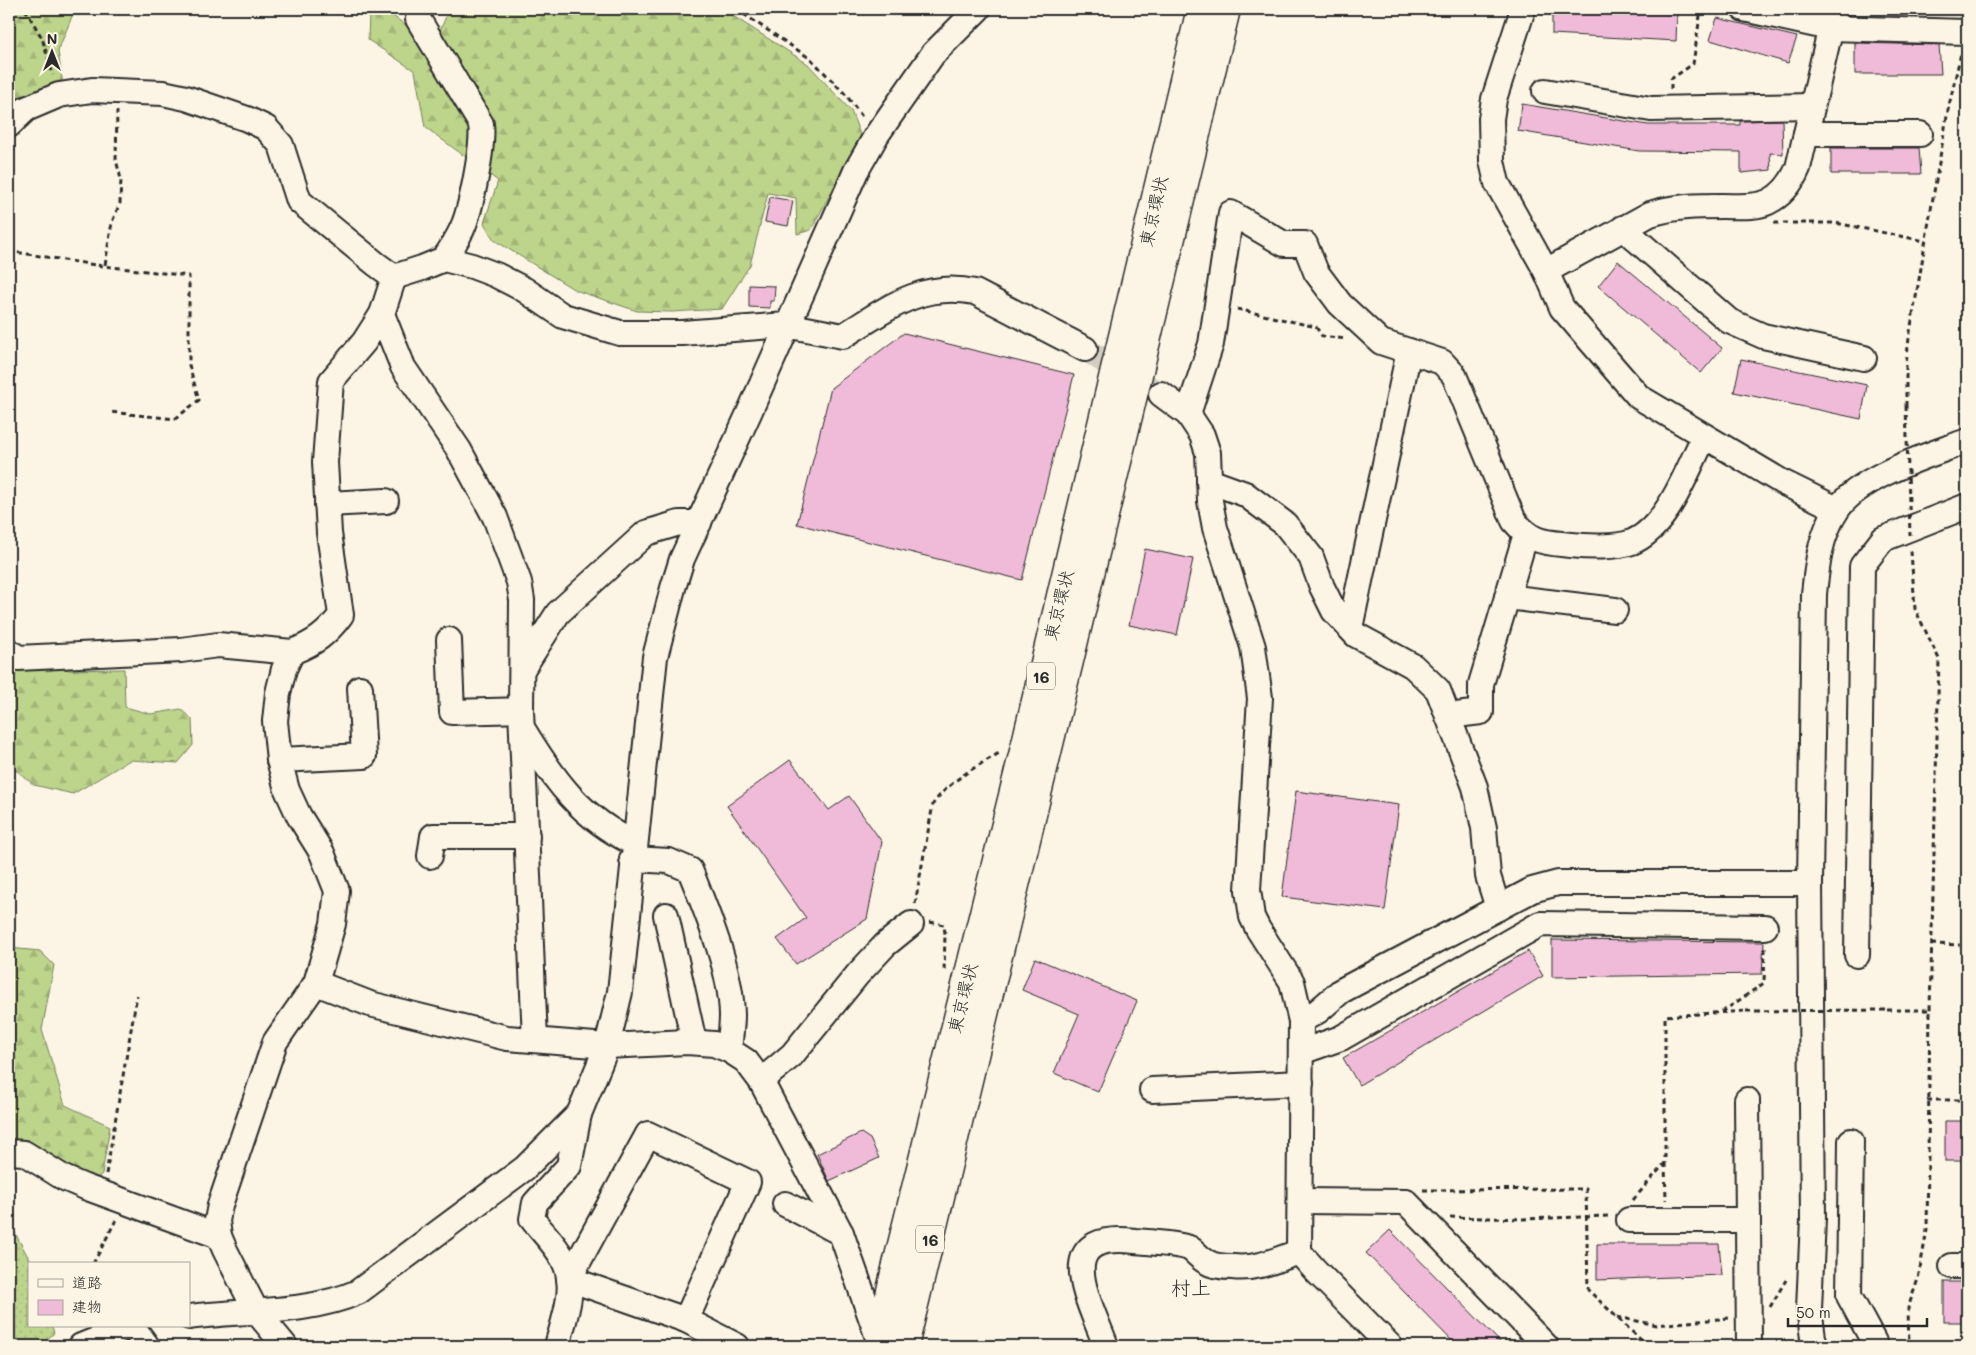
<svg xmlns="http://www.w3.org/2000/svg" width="1976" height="1355" font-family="Mali,'Klee One',sans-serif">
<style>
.forest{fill:url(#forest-firs);stroke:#74805b}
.park{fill:url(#park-dots);stroke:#74805b}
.building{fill:#efbbd8;stroke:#2b2b2b}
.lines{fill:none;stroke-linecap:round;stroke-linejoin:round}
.minor-tunnel{stroke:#d2cdc0;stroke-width:24;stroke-dasharray:24 12;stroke-linecap:butt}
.minor-casing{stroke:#2b2b2b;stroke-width:28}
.highway-casing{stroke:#2b2b2b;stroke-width:31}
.path{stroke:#2b2b2b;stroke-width:3;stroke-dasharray:5 4;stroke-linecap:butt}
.minor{stroke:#fcf5e5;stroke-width:24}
.highway{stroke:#fcf5e5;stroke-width:28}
.path-bridge{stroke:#2b2b2b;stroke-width:3;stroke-dasharray:5 4;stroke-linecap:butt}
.labels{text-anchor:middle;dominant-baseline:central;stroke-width:4;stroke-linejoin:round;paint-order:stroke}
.shield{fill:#fcf5e5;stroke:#6a6863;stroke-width:1}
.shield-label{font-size:16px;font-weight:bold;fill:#2b2b2b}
.street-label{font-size:18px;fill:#2b2b2b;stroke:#fcf5e5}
.quarter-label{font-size:20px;fill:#2b2b2b;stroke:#fcf5e5}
</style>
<defs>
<pattern id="forest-firs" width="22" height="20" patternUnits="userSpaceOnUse" patternTransform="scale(1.25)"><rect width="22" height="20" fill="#bdd48b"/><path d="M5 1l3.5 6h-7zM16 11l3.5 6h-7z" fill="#a3b678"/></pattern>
<pattern id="park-dots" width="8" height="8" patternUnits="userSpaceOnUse" patternTransform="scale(1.25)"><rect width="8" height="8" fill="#bdd48b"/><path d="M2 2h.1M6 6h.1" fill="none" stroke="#a3b678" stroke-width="1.8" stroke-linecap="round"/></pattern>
</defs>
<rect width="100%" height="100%" fill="#fcf5e5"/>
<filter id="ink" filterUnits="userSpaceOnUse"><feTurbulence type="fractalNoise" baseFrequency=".02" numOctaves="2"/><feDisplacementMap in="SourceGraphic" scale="10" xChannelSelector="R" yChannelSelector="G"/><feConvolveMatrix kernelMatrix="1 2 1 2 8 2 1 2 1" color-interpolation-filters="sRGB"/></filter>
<g filter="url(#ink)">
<!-- forest -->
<g class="forest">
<polygon points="9,9 75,9 58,51 63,85 9,117"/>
<polygon points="383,9 411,29 439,33 449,9 722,9 808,64 851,111 861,137 811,230 797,234 796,198 768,193 750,265 722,309 672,312 637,311 575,290 494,240 484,223 498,181 425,127 415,71 368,40 369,14"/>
<polygon points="9,640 14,650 69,670 124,669 125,707 151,714 181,709 192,719 193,745 178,763 130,760 73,794 34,785 17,771 9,769"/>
<polygon points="9,948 40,951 54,965 42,1030 65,1105 110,1126 102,1174 96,1179 9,1145"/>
</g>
<!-- park -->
<polygon class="park" points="9,1222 32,1264 29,1264 29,1326 52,1326 54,1333 40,1346 9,1346"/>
<!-- building -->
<g class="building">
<polygon points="1552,9 1677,13 1676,41 1552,34"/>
<polygon points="1717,18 1797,37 1788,63 1710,40"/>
<polygon points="1855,43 1939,45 1941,74 1855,74"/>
<polygon points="1522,104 1648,125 1740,125 1740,121 1782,120 1783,154 1770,153 1771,170 1741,173 1741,152 1639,151 1518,131"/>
<polygon points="1831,148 1919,148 1921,174 1831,174"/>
<polygon points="770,197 793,201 788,226 765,222"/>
<polygon points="1618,261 1722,348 1701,373 1598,286"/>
<polygon points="749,285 775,286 774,301 770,301 770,308 749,307"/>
<polygon points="904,333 1074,375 1022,580 797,524 831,388"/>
<polygon points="1741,359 1867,385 1861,419 1734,392"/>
<polygon points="1145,549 1193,559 1177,635 1129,625"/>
<polygon points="790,760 829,810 849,796 882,842 867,919 796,964 777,939 806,918 727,806"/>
<polygon points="1296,791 1399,805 1385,910 1282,897"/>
<polygon points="1552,940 1764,942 1762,974 1552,977"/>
<polygon points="1528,951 1543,976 1359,1085 1343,1058"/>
<polygon points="1035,958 1137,1001 1098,1092 1054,1073 1079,1014 1022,990"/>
<rect x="1945" y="1121" width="22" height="40"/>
<polygon points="861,1133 870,1139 879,1158 829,1181 817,1154"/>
<polygon points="1390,1230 1504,1346 1457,1346 1366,1253"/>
<polygon points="1597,1244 1719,1244 1722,1275 1597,1280"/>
<rect x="1944" y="1282" width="23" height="40"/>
</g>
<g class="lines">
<!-- minor-tunnel -->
<polyline class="minor-tunnel" points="1085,349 1124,374 1161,394"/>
<!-- minor casing -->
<g class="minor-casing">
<g id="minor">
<polyline points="1523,9 1494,99 1491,119 1492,161 1497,183 1546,271 1562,308 1639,397 1782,482 1837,509"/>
<polyline points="1744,9 1830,28 1966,32"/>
<path d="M418,19L481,124C484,144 471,210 462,229C457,240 451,249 444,259"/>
<polyline points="1545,91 1651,109 1812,106"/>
<polyline points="9,125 26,109 59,95 92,90 163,93 186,98 247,119 266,128 281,145 299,201 376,264 394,277"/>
<polyline points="1806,134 1920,134"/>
<polyline points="1623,228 1729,321 1763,336 1864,358"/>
<path d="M1546,271L1650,214C1675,206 1698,206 1723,206C1738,206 1755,208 1768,202C1783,195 1792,182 1798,168L1835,9"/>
<polyline points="394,277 382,314 403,367 459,450 495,517 519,582 522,600 521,710 535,1040"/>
<path d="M394,277L422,268L444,259L472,266L496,275L525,290L563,316L620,333H682L786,325L843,336C887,309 921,281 975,292L1085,349"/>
<polyline points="1161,394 1188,414 1202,435 1208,453 1210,501 1215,528 1253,647 1260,698 1248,890 1252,917 1258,929 1292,982 1301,1021 1299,1252 1315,1270 1390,1346"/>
<path d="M1188,414L1211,344L1231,213L1284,244H1305L1316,272L1340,304L1381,342L1442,362L1454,375L1514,521C1533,543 1543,542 1571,545C1588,547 1616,548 1632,542C1668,527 1687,470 1704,437"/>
<polyline points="1209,481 1245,494 1285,524 1311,557 1322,587 1334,611 1356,635 1413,666 1438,690 1475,787 1484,828 1488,876 1498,908"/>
<polyline points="327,504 386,501"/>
<polyline points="1507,597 1615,610"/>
<polyline points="1350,628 1409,351"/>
<polyline points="449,640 452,712 521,710"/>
<polyline points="9,651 18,658 181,650 218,645 292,652"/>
<polyline points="523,668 558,613 646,533 679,523 699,523"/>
<polyline points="1448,716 1481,712 1481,684 1526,534"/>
<path d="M524,731C554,780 581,818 634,843"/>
<polyline points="279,760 364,756 360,688"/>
<polyline points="430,856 433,836 527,836"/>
<path d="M632,859L669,861L690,870C707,913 731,969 732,1015C732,1027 730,1039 729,1050"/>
<polyline points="666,915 694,1042"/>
<polyline points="1857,955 1862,566 1883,539 1967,506"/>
<polyline points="316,983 370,1004 507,1038 607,1046 687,1042 714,1044 729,1050 746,1061 761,1081 841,1233 881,1346"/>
<polyline points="1301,1021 1318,1011 1341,991 1532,890 1558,883 1810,883"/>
<polyline points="1301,1052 1341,1038 1540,924 1765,927"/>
<polyline points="761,1081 792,1055 858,974 885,945 911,924"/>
<polyline points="1152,1090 1301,1083"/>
<polyline points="1747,1100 1749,1346"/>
<polygon points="648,1134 748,1182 686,1320 569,1279"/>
<polyline points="1851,1141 1849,1296 1874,1342 1874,1346"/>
<polyline points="9,1152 24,1153 64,1178 85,1187 219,1236"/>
<polyline points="1300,1201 1406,1202 1546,1346"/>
<polyline points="785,1204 841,1233"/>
<polyline points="1629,1220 1748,1220"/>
<polyline points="1952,1266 1967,1266"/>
<path d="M189,1317C243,1310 308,1314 358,1292L525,1168L579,1114L607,1046L620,992L655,657L673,588L682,559L749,413L856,171L876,136L933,54L978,9"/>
<polyline points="686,1320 737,1346"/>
<polyline points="132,1326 147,1346"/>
<polyline points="81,1346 130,1326"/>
<path d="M285,1346L256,1311L225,1250L219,1236L217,1221L220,1205L275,1042L316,983L333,924L337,891L322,853L299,816L287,790L279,760L275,721L278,693L284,669L292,652C315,643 327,634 341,615L329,533L325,462L331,381L364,342L382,314"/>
<path d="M557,1346C564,1319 578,1286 563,1259C556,1245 542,1232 532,1219L535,1203L569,1166L579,1114"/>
<path d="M1106,1346C1089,1300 1049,1231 1135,1241C1147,1242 1180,1244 1189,1248C1195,1251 1200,1259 1207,1262C1213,1266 1225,1267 1233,1267C1256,1270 1278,1259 1299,1252"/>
<path d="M1816,1346L1813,1338L1809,1309L1813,1219L1810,883L1814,594C1817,565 1820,535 1837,510C1859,476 1930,455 1967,441"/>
</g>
</g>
<!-- highway casing -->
<g class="highway-casing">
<g id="highway">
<polyline points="879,1346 894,1277 1025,747 1201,9"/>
<polyline points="904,1346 1226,9"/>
</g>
</g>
<!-- path -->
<g class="path">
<polyline points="25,9 42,38 53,75"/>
<polyline points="736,9 811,59 846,95 863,118"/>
<polyline points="1671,89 1671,79 1693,64 1701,9"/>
<polyline points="1774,223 1836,223 1925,241"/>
<polyline points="9,251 95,265 189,276 189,365 199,400 175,419 110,412"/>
<polyline points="105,265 112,222 120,203 121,179 116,160 117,111"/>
<polyline points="1237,309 1316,327 1322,336 1346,339"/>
<polyline points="1906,406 1906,364 1909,338 1948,110 1961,53"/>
<polyline points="1911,551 1915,609 1939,659 1930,1010"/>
<path d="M915,904L933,804C949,781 977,766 1001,752"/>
<polyline points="930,922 944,925 945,934 944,973"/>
<polyline points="1931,944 1960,945"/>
<polyline points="1887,1010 1930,1010 1927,1230 1918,1279 1908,1308 1909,1346"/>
<polyline points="1722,1012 1764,983 1765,948"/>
<polyline points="1927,1100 1967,1100"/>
<polyline points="1665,1163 1666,1200"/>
<polyline points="106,1174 137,995"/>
<polyline points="1423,1190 1586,1189 1588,1290 1641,1340 1641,1346"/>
<polyline points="1633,1200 1665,1163 1665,1016 1746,1011"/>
<polyline points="1450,1217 1523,1219 1609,1216"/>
<polyline points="93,1264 116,1220"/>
<polyline points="1770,1307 1786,1280"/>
<polyline points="1617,1317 1657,1325 1729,1318"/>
</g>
<!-- minor -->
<use href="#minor" class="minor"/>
<!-- highway -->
<use href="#highway" class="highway"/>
<!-- path-bridge -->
<g class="path-bridge">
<polyline points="1906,406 1910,535"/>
<polyline points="1746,1011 1887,1010"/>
</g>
</g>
</g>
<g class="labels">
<!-- shield labels -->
<g class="shield">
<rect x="1027" y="662.5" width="28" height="27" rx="4"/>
<rect x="916" y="1225.5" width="28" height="27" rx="4"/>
</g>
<g class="shield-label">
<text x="1041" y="676">16</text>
<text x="930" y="1239">16</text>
</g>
<!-- street labels -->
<g class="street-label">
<text transform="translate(1153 211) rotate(-77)">東京環状</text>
<text transform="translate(1058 605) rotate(-76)">東京環状</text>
<text transform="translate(962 998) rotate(-76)">東京環状</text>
</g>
<!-- quarter labels -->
<g class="quarter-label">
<text x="1191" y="1287">村上</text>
</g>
</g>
<!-- margin -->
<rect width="1976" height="1355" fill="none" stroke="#fcf5e5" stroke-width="30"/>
<rect x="15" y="15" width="1946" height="1325" fill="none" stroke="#2b2b2b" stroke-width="2" filter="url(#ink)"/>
<!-- legend -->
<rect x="28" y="1262" width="162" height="65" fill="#fcf5e5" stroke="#a8a49b"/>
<rect x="38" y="1279" width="25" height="8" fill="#fcf5e5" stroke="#a8a49b"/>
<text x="72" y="1288" font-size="15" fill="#2b2b2b">道路</text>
<rect x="38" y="1300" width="25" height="15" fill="#efbbd8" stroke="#a8a49b"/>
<text x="72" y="1312" font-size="15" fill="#2b2b2b">建物</text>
<!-- north arrow -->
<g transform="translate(52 52)" stroke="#fcf5e5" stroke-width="4" paint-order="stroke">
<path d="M0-4L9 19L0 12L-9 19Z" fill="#2b2b2b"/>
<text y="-8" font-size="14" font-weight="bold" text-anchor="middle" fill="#2b2b2b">N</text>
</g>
<!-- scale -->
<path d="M1788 1318v8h139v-8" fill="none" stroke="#2b2b2b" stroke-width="2.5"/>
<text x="1796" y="1318" font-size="15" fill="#2b2b2b" stroke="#fcf5e5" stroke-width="4" paint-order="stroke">50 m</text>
</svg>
